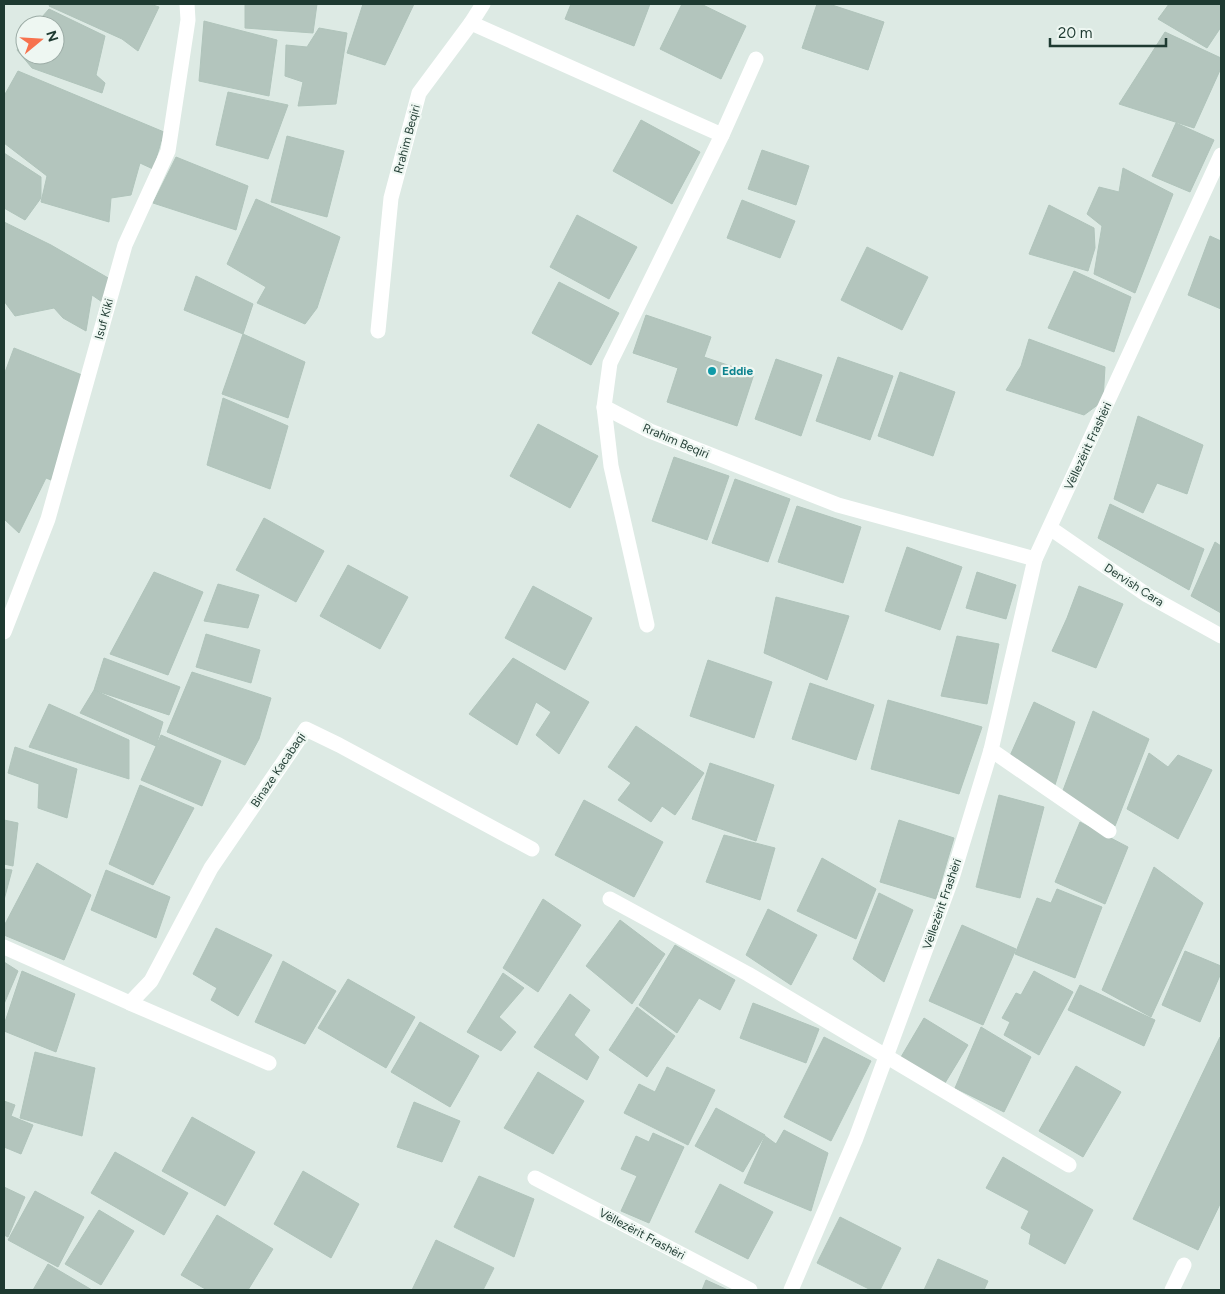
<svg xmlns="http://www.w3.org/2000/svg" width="1225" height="1294" font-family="Figtree,sans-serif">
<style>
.building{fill:#b3c5bd;stroke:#b0c4bb}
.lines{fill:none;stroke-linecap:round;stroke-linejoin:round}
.minor{stroke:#fff;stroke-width:15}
.culture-dot{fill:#0f9aa8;stroke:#eef7f2;stroke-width:2}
.labels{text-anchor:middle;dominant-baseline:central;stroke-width:4.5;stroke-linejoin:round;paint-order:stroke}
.street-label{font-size:12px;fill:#1e3a31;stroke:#eef7f2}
.culture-label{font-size:12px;font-weight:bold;fill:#0d838f;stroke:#eef7f2;text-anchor:start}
</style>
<rect width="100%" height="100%" fill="#ddeae4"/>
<!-- building -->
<g class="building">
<polygon points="50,4 150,4 159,7 138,51 122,39 49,6"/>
<polygon points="245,4 317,4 313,33 245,28"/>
<polygon points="363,4 414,4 385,65 347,53"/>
<polygon points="571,4 650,4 634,46 565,19"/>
<polygon points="682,4 701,4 746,26 721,79 660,49"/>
<polygon points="817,4 829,4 884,22 868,70 802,48"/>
<polygon points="1169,4 1218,4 1221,7 1221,27 1207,48 1158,19"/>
<polygon points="49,9 105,36 96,75 105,83 102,93 32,68 17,50 25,38 25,55 55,55 55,25 35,25"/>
<polygon points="204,21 277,40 269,96 199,81"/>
<polygon points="319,28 347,33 336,104 298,106 303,82 285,76 286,45 307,47"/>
<polygon points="1165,32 1221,58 1221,68 1194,128 1119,104"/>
<polygon points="18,71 164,132 153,169 140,163 131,195 111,198 109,222 41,202 47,176 4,143 4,96"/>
<polygon points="228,92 288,105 268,159 216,145"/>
<polygon points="641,120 700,152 672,204 613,171"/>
<polygon points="1176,123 1214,140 1190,192 1152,176"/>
<polygon points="287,136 344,151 327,217 271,202"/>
<polygon points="762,150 809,166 796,205 748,189"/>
<polygon points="4,153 41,177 41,198 25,220 4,208"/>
<polygon points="176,157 248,186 236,230 153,203"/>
<polygon points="1123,168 1173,194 1135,293 1094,274 1102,226 1087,214 1099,187 1119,192"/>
<polygon points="256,199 340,237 317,308 305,324 257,303 266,287 227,264"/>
<polygon points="742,200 795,221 780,258 727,238"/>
<polygon points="1049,205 1094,228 1095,248 1088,271 1029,254"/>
<polygon points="577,215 637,247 609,299 550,267"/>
<polygon points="4,222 51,245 110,279 105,304 92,295 86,331 63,318 54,308 15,316 4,301"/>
<polygon points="1210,236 1221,241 1221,309 1188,295"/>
<polygon points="867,247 928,277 902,330 841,300"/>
<polygon points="1074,271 1131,297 1114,352 1048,328"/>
<polygon points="196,276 253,304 243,334 184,310"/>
<polygon points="559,282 619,313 591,365 532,333"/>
<polygon points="646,315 711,337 704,357 754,374 737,426 667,402 678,368 633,353"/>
<polygon points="243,334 305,362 288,418 222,394"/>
<polygon points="1029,339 1105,367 1103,401 1084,415 1006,390 1021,366"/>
<polygon points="14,348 82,375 51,480 46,478 19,533 4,519 4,375"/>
<polygon points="838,357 893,376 870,440 816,421"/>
<polygon points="776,359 822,375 801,436 755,419"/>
<polygon points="900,372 955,392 933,456 878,436"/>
<polygon points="223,398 288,426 270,489 207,465"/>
<polygon points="1138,416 1203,445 1187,494 1157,483 1143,513 1114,499"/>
<polygon points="538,424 598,456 570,508 510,476"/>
<polygon points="674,457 729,476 707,540 652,521"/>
<polygon points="735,479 790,499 768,562 712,543"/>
<polygon points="1110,504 1204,549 1189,590 1098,538"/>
<polygon points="797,506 861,527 843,583 778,562"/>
<polygon points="264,518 324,551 296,602 236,570"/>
<polygon points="1215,542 1221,546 1221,613 1191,596"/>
<polygon points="907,547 962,567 940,630 885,611"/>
<polygon points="348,565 408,597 380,649 320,616"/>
<polygon points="154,572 203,592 168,675 110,654"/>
<polygon points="977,572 1016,585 1006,619 966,608"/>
<polygon points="218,584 259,595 248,628 204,621"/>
<polygon points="533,586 592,618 565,670 505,638"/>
<polygon points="1079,586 1123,604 1096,668 1052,651 1067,618"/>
<polygon points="776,597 849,616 827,680 764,653"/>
<polygon points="206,634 260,650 251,683 196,667"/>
<polygon points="957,636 999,644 987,704 941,696"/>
<polygon points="104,658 180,687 169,715 94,690"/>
<polygon points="513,658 589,702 559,754 536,735 551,712 536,702 517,745 469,714"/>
<polygon points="708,660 772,682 754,738 690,716"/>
<polygon points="192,672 271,698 259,739 245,765 167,732"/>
<polygon points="810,683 874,705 856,760 792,739"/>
<polygon points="94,690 163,722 156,746 80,713"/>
<polygon points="888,700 982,727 959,794 871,769"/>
<polygon points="1034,702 1075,722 1054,788 1009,758"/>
<polygon points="49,704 129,740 129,779 29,747"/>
<polygon points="1093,711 1149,739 1115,826 1062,793"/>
<polygon points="636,726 704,773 675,815 662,806 651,822 618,800 631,783 608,767"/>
<polygon points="161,735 221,761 202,806 141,780"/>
<polygon points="15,747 77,769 67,818 38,808 39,784 8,773"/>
<polygon points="1149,753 1168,767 1178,755 1212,770 1178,839 1127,809"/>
<polygon points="710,763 774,785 756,841 692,819"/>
<polygon points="140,785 194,808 153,885 109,864"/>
<polygon points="999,795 1044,807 1020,898 976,887"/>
<polygon points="584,800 663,842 634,897 555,855"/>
<polygon points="4,820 18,823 13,866 4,864"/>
<polygon points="899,820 954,838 936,899 880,882"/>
<polygon points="1080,822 1128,847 1105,904 1055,882"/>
<polygon points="724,835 775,848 760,900 706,882"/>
<polygon points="822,858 876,889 856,939 797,911"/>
<polygon points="37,863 91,895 64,960 4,935 4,926"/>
<polygon points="1154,867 1203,903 1151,1017 1102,990"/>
<polygon points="4,869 12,870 4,900"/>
<polygon points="106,870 170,897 156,938 91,910"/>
<polygon points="1057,889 1102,907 1075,978 1015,954 1037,898 1051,903"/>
<polygon points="879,893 913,910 884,982 853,959"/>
<polygon points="543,899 581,925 538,992 503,968"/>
<polygon points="768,909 817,935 791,985 746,955"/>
<polygon points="620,920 665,954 632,1004 586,966"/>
<polygon points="962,925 1016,949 983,1025 929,1001"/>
<polygon points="216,928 272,955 238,1016 211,1000 217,988 193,974"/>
<polygon points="675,945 735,980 720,1010 699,998 677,1033 639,1005"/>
<polygon points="1185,951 1221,966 1221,973 1200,1022 1162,1005"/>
<polygon points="283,961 336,991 305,1044 255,1022"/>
<polygon points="4,962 18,971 4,1004"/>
<polygon points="22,971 75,994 56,1052 4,1031 4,1025"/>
<polygon points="1034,971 1073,992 1039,1055 1004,1035 1010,1022 1002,1018 1016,993 1021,995"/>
<polygon points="503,973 524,988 499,1017 516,1032 501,1051 467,1032"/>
<polygon points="348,979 415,1017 386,1068 318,1028"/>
<polygon points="1080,985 1155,1020 1144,1046 1068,1010"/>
<polygon points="570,994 590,1010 574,1035 599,1057 587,1080 534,1047"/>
<polygon points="753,1003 819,1029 806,1063 740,1038"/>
<polygon points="637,1007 675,1036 647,1077 609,1050"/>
<polygon points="924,1018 968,1045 945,1083 901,1057"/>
<polygon points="420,1022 479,1056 450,1107 391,1072"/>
<polygon points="981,1027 1031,1057 1004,1112 955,1088"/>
<polygon points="824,1037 871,1061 831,1141 784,1117"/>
<polygon points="1220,1037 1221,1038 1221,1202 1198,1250 1133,1219"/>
<polygon points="35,1052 95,1068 82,1136 20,1118"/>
<polygon points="1076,1066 1121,1092 1083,1157 1039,1131"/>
<polygon points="667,1067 715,1090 688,1145 624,1113 639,1084 655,1092"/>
<polygon points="538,1072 584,1101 553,1154 504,1128"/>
<polygon points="4,1101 15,1105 11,1116 33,1125 21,1154 4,1147"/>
<polygon points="414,1102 460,1121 442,1162 397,1147"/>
<polygon points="716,1108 765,1135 743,1172 695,1146"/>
<polygon points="192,1117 255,1152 225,1206 162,1171"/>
<polygon points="784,1130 828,1153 811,1211 744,1183 765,1136 776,1144"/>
<polygon points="653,1133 684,1147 649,1223 621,1211 637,1176 621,1169 636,1136 649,1142"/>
<polygon points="115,1152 188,1193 164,1235 91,1193"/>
<polygon points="1003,1157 1093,1210 1065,1264 1029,1244 1031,1234 1021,1228 1029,1211 986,1188"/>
<polygon points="303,1171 359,1204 331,1258 274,1224"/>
<polygon points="479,1176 534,1199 514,1257 454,1227"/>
<polygon points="720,1184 773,1212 748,1259 695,1232"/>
<polygon points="4,1187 25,1197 8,1237 4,1235"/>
<polygon points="35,1191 84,1217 58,1267 8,1240"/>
<polygon points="99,1210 134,1231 101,1285 65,1264"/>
<polygon points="217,1215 273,1249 248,1290 207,1290 181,1275"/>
<polygon points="840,1217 901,1248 880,1290 871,1290 817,1263"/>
<polygon points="436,1240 494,1268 483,1290 412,1290"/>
<polygon points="938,1259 988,1281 984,1290 924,1290"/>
<polygon points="48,1264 92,1290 33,1290"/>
<polygon points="706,1280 728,1290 702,1290"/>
</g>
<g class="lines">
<!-- minor -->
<g class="minor">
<polyline points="471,23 483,4"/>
<polyline points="722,135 756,59"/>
<polyline points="378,331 391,198 419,93 471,23 722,135 610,363 604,407 650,431 838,505 1035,559"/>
<polyline points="604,407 611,466 647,625"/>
<polyline points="1050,528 1147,595 1221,636"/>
<polyline points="4,632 48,519 125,245 168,151 188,20 187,4"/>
<polyline points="991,750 1109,831"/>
<polyline points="610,899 748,974 1069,1165"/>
<polyline points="4,947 130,1003 151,981 211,868 306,729 339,745 532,849"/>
<polyline points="130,1003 269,1063"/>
<polyline points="535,1178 750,1290"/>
<polyline points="791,1290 856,1138 952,878 991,750 1035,559 1221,155"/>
<polyline points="1172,1290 1184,1265"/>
</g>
</g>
<!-- markers -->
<circle class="culture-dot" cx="712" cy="371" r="5"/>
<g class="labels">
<!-- street labels -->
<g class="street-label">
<text transform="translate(407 139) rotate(-75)">Rrahim Beqiri</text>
<text transform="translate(104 319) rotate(-75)">Isuf Kiki</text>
<text transform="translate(676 441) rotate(23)">Rrahim Beqiri</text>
<text transform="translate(1088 446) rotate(-65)">Vëllezërit Frashëri</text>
<text transform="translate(1134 585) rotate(33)">Dervish Cara</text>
<text transform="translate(278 770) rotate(-56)">Binaze Kacabaqi</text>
<text transform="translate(942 904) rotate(-71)">Vëllezërit Frashëri</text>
<text transform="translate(642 1234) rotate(28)">Vëllezërit Frashëri</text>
</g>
<!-- culture labels -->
<g class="culture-label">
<text x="722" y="371">Eddie</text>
</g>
</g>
<!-- border -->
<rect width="1225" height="1294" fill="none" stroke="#1e3a31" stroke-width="10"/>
<!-- north arrow -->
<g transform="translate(40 40) rotate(72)"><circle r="24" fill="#eef7f2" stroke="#9baba5"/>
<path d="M0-4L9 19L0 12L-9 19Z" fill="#f7724e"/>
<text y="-8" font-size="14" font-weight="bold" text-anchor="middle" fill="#1e3a31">N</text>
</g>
<!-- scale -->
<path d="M1050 38v8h116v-8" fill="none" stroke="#1e3a31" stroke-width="2.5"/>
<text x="1058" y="38" font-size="15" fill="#1e3a31" stroke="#eef7f2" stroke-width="4" paint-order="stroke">20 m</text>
</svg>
